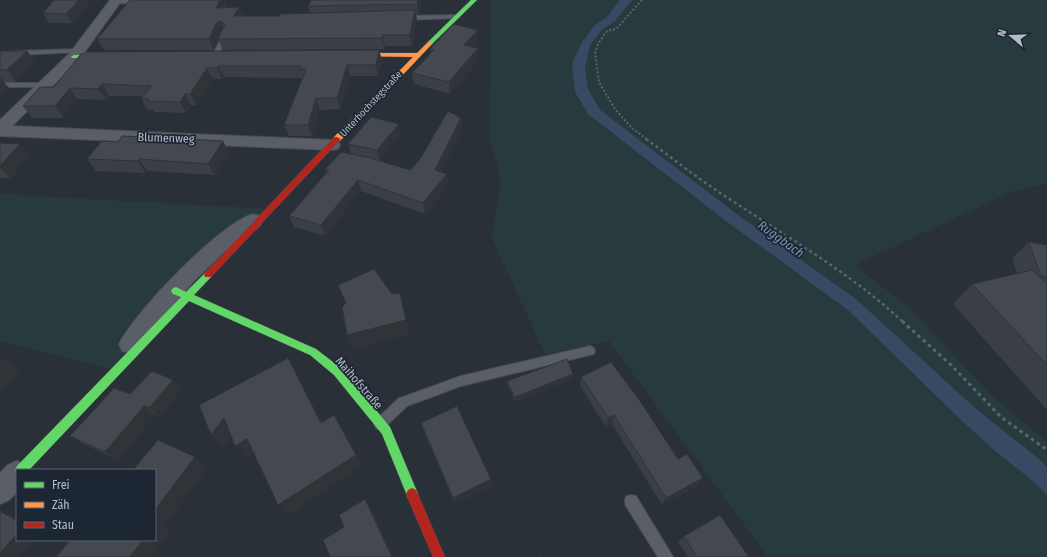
<svg xmlns="http://www.w3.org/2000/svg" width="1047" height="557" font-family="'Fira Sans Condensed',sans-serif">
<style>
.green{fill:#273a3e}
.water{fill:#384963}
.lines{fill:none;stroke-linecap:round;stroke-linejoin:round}
.lane-casing{stroke:#484c53;stroke-width:2}
.street-casing{stroke:#484c53;stroke-width:2}
.fast-casing{stroke:#484c53;stroke-width:1}
.slow-casing{stroke:#484c53;stroke-width:1}
.jam-casing{stroke:#484c53;stroke-width:1}
.path-far2{stroke:#5d636a;stroke-width:2;stroke-dasharray:2 2;stroke-linecap:butt}
.path-far1{stroke:#5d636a;stroke-width:2.5;stroke-dasharray:3 3;stroke-linecap:butt}
.path{stroke:#5d636a;stroke-width:3;stroke-dasharray:3.5 3.5;stroke-linecap:butt}
.lane{fill:#5a5e66;fill-rule:evenodd}
.street{fill:#5a5e66;fill-rule:evenodd}
.fast{fill:#63d668;fill-rule:evenodd}
.slow{fill:#ff974d;fill-rule:evenodd}
.jam{fill:#b3261e;fill-rule:evenodd}
.wall{fill:#3a3f45}
.shaded-wall{fill:#303338}
.building{fill:#444950;stroke:#303338}
.labels{text-anchor:middle;dominant-baseline:central;stroke-width:3.5;stroke-linejoin:round;paint-order:stroke}
.far-street-label{font-size:10px;fill:#b4bcc9;stroke:#1d2633}
.street-label{font-size:12px;fill:#b4bcc9;stroke:#1d2633}
.water-label{font-size:13px;font-style:italic;fill:#7c92b1;stroke:#1d2633}
</style>
<rect width="100%" height="100%" fill="#2a3038"/>
<!-- green -->
<g class="green">
<polygon points="491,0 1047,0 1047,184 1013,191 855,265 912,310 991,395 1047,442 1047,557 768,557 609,341 545,354 492,238 500,187 498,164 490,144"/>
<polygon points="0,194 253,208 265,209 112,369 0,342"/>
</g>
<!-- water -->
<polygon class="water" points="620,0 632,0 615,21 603,29 590,45 585,68 588,89 600,110 738,215 856,299 975,408 1040,460 1047,467 1047,495 1034,482 994,450 960,419 848,310 726,221 588,114 575,92 572,64 582,42 595,25 606,18"/>
<g class="lines">
<!-- lane casing -->
<g class="lane-casing">
<g id="lane">
<polygon points="114,0 142,0 145,2 142,4 112,3 112,1"/>
<polygon points="456,15 459,17 458,18 404,20 401,18 404,16"/>
<polygon points="225,33 228,35 219,55 214,56 213,55 222,35"/>
<polygon points="79,49 81,50 81,52 15,55 12,53 15,51"/>
<polygon points="0,83 45,83 49,85 45,87 0,87"/>
<polygon points="590,346 594,348 595,351 594,354 461,386 407,406 384,428 380,430 376,428 374,424 376,420 399,398 403,397 461,376"/>
<polygon points="631,495 636,496 673,557 658,557 626,506 625,501 626,496"/>
</g>
</g>
<!-- street casing -->
<g class="street-casing">
<g id="street">
<polygon points="110,0 122,0 79,60 12,126 332,140 338,141 340,145 338,149 332,150 0,136 0,120 69,54"/>
<path d="M253,214L260,216L262,221L260,226L225,251L193,282L164,316L138,351L130,353L122,351L119,344C135,312 219,224 253,214Z"/>
<polygon points="17,461 26,465 28,470 17,470 17,492 9,500 0,504 0,473 8,465"/>
</g>
</g>
<!-- fast casing -->
<g class="fast-casing">
<g id="fast">
<polygon points="471,0 477,0 432,44 428,44 428,42"/>
<polygon points="74,55 109,55 112,57 109,59 72,58 71,57"/>
<polygon points="208,271 211,273 212,275 211,277 194,295 316,349 342,369 390,427 418,494 416,498 412,500 408,498 382,434 334,375 310,355 189,301 29,470 17,470 17,474 15,470 17,466 181,297 173,294 171,291 173,288 176,287 186,292 205,273"/>
</g>
</g>
<!-- slow casing -->
<g class="slow-casing">
<polygon id="slow" points="428,42 433,43 340,141 334,141 334,137 413,57 351,56 349,55 349,53 417,53"/>
</g>
<!-- jam casing -->
<g class="jam-casing">
<g id="jam">
<polygon points="334,137 337,137 341,139 211,277 205,277 204,275 205,273"/>
<polygon points="412,488 416,490 445,557 433,557 406,494 408,490"/>
</g>
</g>
<!-- path-far2 -->
<polyline class="path-far2" points="642,0 616,29 607,31 598,44 595,53 599,82 615,109 633,129 648,140"/>
<!-- path-far1 -->
<path class="path-far1" d="M646,139C664,152 682,166 700,179C768,227 842,265 903,322"/>
<!-- path -->
<polyline class="path" points="902,321 951,365 1001,417 1047,450"/>
<!-- lane -->
<use href="#lane" class="lane"/>
<!-- street -->
<use href="#street" class="street"/>
<!-- fast -->
<use href="#fast" class="fast"/>
<!-- slow -->
<use href="#slow" class="slow"/>
<!-- jam -->
<use href="#jam" class="jam"/>
</g>
<!-- wall -->
<g class="wall">
<polygon points="54,0 92,0 72,23 49,23 43,13"/>
<polygon points="130,0 225,0 227,5 226,7 239,7 243,16 279,16 310,13 308,6 421,2 418,14 416,14 417,21 412,46 385,46 385,49 223,50 218,39 214,50 104,50 97,39"/>
<polygon points="478,30 478,41 473,47 478,48 478,60 450,94 414,84 412,73 431,54 430,49"/>
<polygon points="379,50 382,61 378,76 350,76 340,109 320,110 312,136 289,136 284,125 302,78 224,77 222,79 213,79 196,105 191,105 186,113 154,112 153,110 148,110 141,99 143,96 109,96 106,100 77,99 63,118 32,118 23,106 54,87 81,54"/>
<polygon points="0,51 27,51 36,62 16,82 4,82 9,88 0,98"/>
<polygon points="461,118 463,129 441,172 448,185 425,214 361,191 325,236 294,227 289,216 327,173 325,169 351,154 348,144 401,136 380,161 410,170"/>
<polygon points="0,143 30,155 10,178 0,178"/>
<polygon points="229,153 215,175 147,171 145,173 96,171 87,159"/>
<polygon points="1029,242 1047,245 1047,410 953,304 972,284 1017,273 1012,258"/>
<polygon points="573,374 572,379 515,402 508,386 507,381"/>
<polygon points="581,377 678,459 698,485 662,505 612,424 606,427 580,386"/>
<polygon points="182,389 159,417 155,415 118,460 84,444 70,436"/>
<polygon points="421,423 492,486 455,505 424,432"/>
<polygon points="684,536 749,557 688,557 678,542"/>
</g>
<!-- shaded-wall -->
<g class="shaded-wall">
<polygon points="79,0 92,0 72,23 66,14"/>
<polygon points="220,0 225,0 227,5 220,18 216,8"/>
<polygon points="418,0 420,0 421,2 418,14 417,4"/>
<polygon points="239,7 243,18 234,16"/>
<polygon points="415,10 417,21 412,46 410,35"/>
<polygon points="220,21 224,32 221,34 214,50 209,39 216,24"/>
<polygon points="478,30 478,41 465,57 464,45"/>
<polygon points="383,35 385,46 385,49 382,38"/>
<polygon points="478,48 478,60 450,94 449,82"/>
<polygon points="379,50 382,61 378,76 376,65"/>
<polygon points="27,51 36,62 16,82 7,70"/>
<polygon points="347,65 350,76 340,109 337,98"/>
<polygon points="218,66 224,77 222,79 217,68"/>
<polygon points="207,68 213,79 196,105 190,94"/>
<polygon points="0,77 9,88 0,98"/>
<polygon points="102,84 109,96 106,100 98,89"/>
<polygon points="70,88 77,99 63,118 55,106"/>
<polygon points="185,94 191,105 186,113 180,102"/>
<polygon points="316,98 320,110 312,136 308,125"/>
<polygon points="461,118 463,129 437,181 435,170"/>
<polygon points="399,124 401,136 380,162 377,150"/>
<polygon points="223,141 229,153 215,175 208,164"/>
<polygon points="20,144 30,155 10,178 0,167 0,166"/>
<polygon points="139,159 147,171 145,173 138,161"/>
<polygon points="447,174 448,185 425,214 423,203"/>
<polygon points="358,180 361,191 325,236 321,225"/>
<polygon points="400,293 404,308 410,335 353,350 347,335"/>
<polygon points="1,357 21,371 0,394 0,358"/>
<polygon points="288,358 297,373 329,436 321,423"/>
<polygon points="573,374 572,379 515,402 515,397"/>
<polygon points="173,380 182,389 159,417 149,408"/>
<polygon points="144,406 155,415 118,460 105,452"/>
<polygon points="334,415 363,466 288,515 278,505"/>
<polygon points="614,415 612,424 606,427 609,418"/>
<polygon points="224,418 236,431 224,447 211,435"/>
<polygon points="247,439 258,452 247,458 235,446"/>
<polygon points="195,457 208,468 163,527 171,532 152,557 130,557 143,540 155,540 155,510"/>
<polygon points="703,478 698,485 662,505 666,498"/>
<polygon points="491,479 492,486 455,505 453,498"/>
<polygon points="365,499 370,506 394,557 392,557"/>
<polygon points="0,510 17,518 17,521 0,511"/>
<polygon points="17,534 17,540 34,540 19,557 0,557 0,553"/>
</g>
<!-- building -->
<g class="building">
<polygon points="54,0 79,0 66,14 43,13"/>
<polygon points="130,0 220,0 216,8 239,7 234,16 279,16 280,14 415,10 410,35 383,35 382,38 218,39 225,24 220,21 216,24 209,39 97,39"/>
<polygon points="311,0 418,0 417,4 308,6"/>
<polygon points="453,24 478,30 464,45 478,48 449,82 412,73 434,50 430,49"/>
<polygon points="379,50 376,65 347,65 337,98 316,98 308,125 284,125 306,69 300,69 301,66 218,66 217,68 207,68 190,94 185,94 180,102 148,101 149,99 141,99 151,86 102,84 98,89 70,88 55,106 23,106 40,87 54,87 81,54 84,54 86,52"/>
<polygon points="0,51 27,51 7,70 0,70"/>
<polygon points="448,111 461,118 435,170 447,174 423,203 358,180 321,225 289,216 329,170 325,169 341,152 370,158 410,170 420,159"/>
<polygon points="371,117 399,124 377,150 348,144"/>
<polygon points="122,136 223,141 208,164 139,159 138,161 87,159 102,141 118,142"/>
<polygon points="0,143 20,144 0,166"/>
<polygon points="1029,242 1047,245 1047,277 1041,276"/>
<polygon points="374,269 392,294 400,293 406,320 347,335 342,307 346,303 338,285"/>
<polygon points="1032,270 1047,284 1047,365 972,284"/>
<polygon points="288,358 321,423 334,415 356,455 278,505 247,439 235,446 224,418 211,435 199,405"/>
<polygon points="567,359 573,374 515,397 507,381"/>
<polygon points="611,362 640,401 678,459 687,454 703,478 666,498 614,415 609,418 581,377"/>
<polygon points="152,371 173,380 149,408 144,406 105,452 70,436 114,388 130,394"/>
<polygon points="457,406 491,479 453,498 421,423"/>
<polygon points="158,440 195,457 155,510 155,470 133,470"/>
<polygon points="365,499 392,557 330,557 323,540 344,527 339,515"/>
<polygon points="0,511 17,521 17,534 0,553"/>
<polygon points="720,515 749,557 697,557 684,536"/>
<polygon points="70,540 143,540 130,557 56,557"/>
<polygon points="541,555 542,557 537,557"/>
</g>
<g class="labels">
<!-- far-street labels -->
<g class="far-street-label">
<text transform="translate(371 104) rotate(-47)">Unterhochstegstraße</text>
</g>
<!-- street labels -->
<g class="street-label">
<text transform="translate(166 138) rotate(2)">Blumenweg</text>
<text transform="translate(359 383) rotate(49)">Maihofstraße</text>
</g>
<!-- water labels -->
<g class="water-label">
<text transform="translate(781 239) rotate(36)">Ruggbach</text>
</g>
</g>
<!-- legend -->
<rect x="16" y="469" width="140" height="72" fill="#1d2633" stroke="#59626f"/>
<rect x="24" y="482" width="20" height="6" fill="#63d668" stroke="#59626f"/>
<text x="52" y="489" font-size="12" fill="#b4bcc9">Frei</text>
<rect x="24" y="502" width="20" height="6" fill="#ff974d" stroke="#59626f"/>
<text x="52" y="509" font-size="12" fill="#b4bcc9">Zäh</text>
<rect x="24" y="522" width="20" height="6" fill="#b3261e" stroke="#59626f"/>
<text x="52" y="529" font-size="12" fill="#b4bcc9">Stau</text>
<!-- north arrow -->
<g transform="translate(1011 36) rotate(289)" stroke="#1d2633" stroke-width="3" paint-order="stroke">
<path d="M0-3L7 15L0 10L-7 15Z" fill="#b4bcc9"/>
<text y="-6" font-size="11" font-weight="bold" text-anchor="middle" fill="#b4bcc9">N</text>
</g>
</svg>
